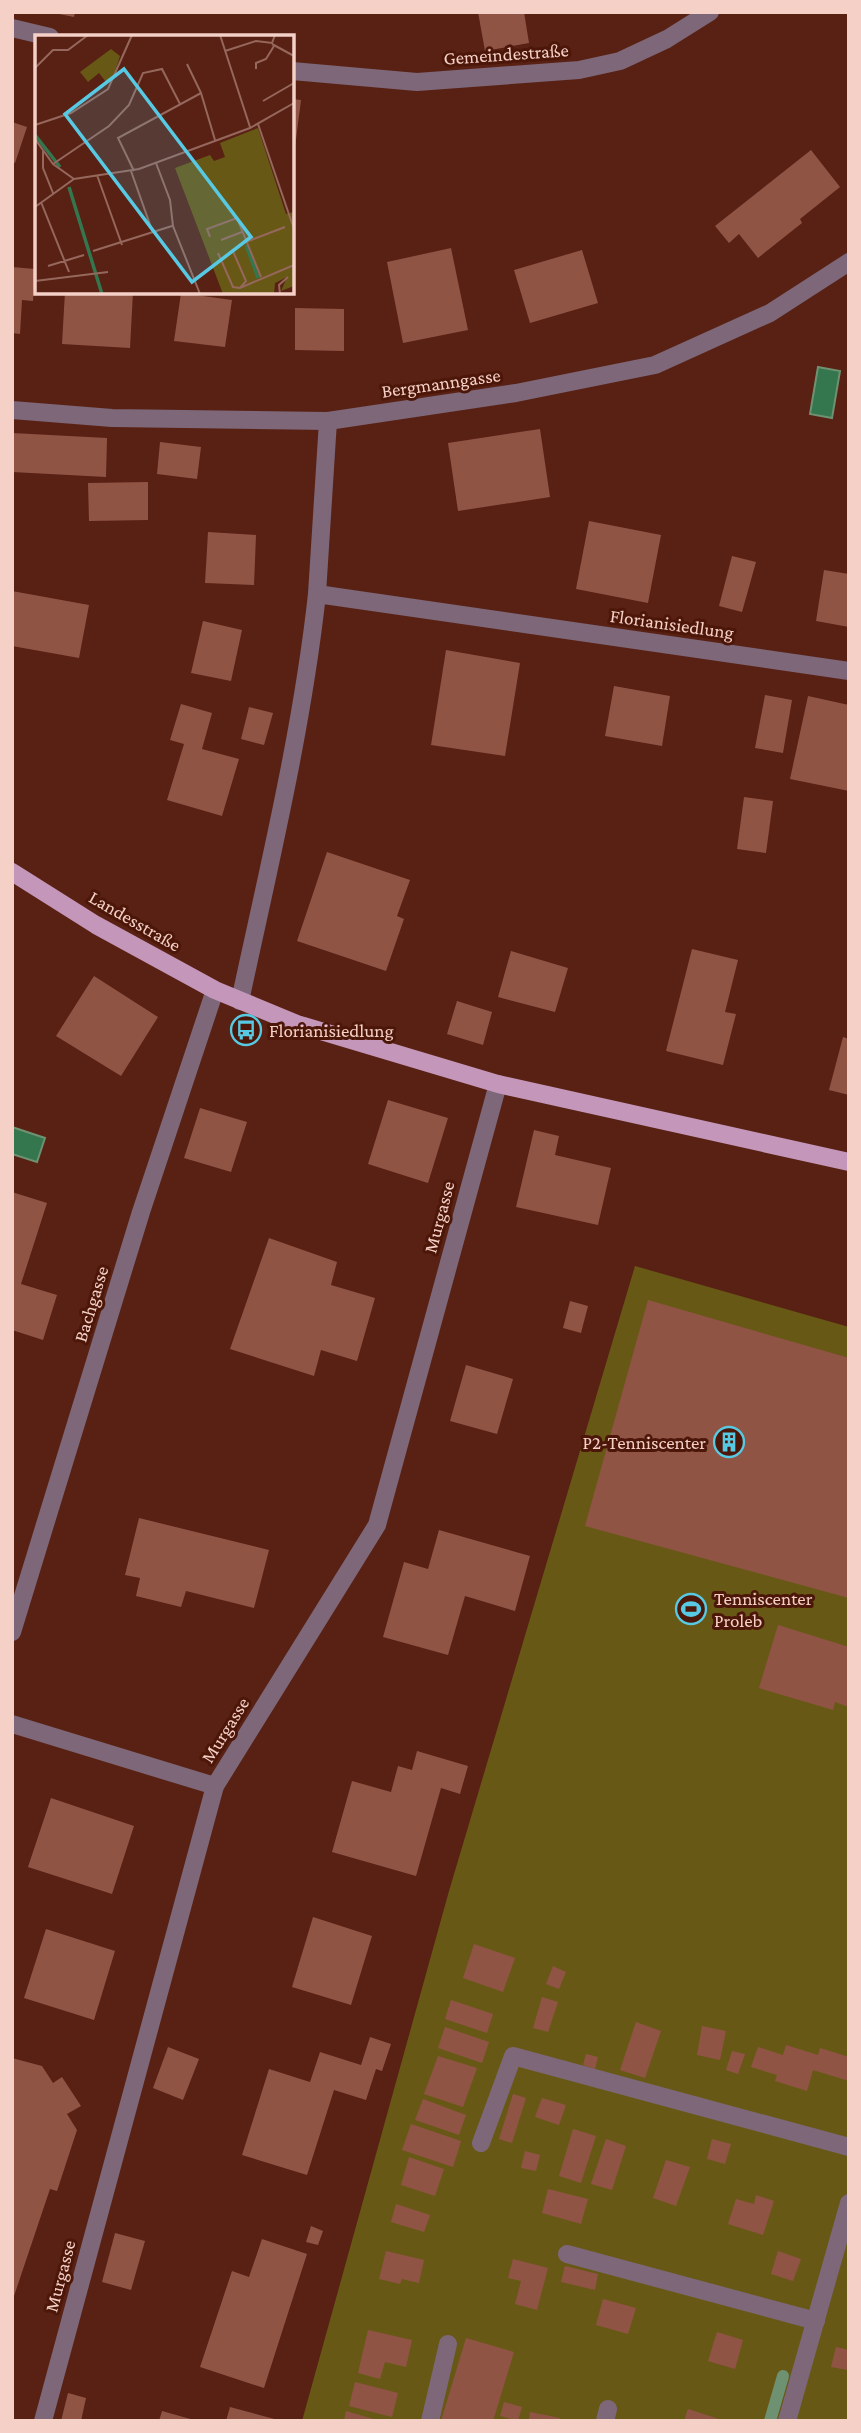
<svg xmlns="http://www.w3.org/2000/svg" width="861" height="2433" font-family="'Crimson Pro',serif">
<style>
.green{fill:#685816}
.water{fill:#34764d;stroke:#6e9172;stroke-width:2}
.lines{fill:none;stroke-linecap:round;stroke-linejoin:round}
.stream{stroke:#6e9172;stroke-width:12}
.building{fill:#905445}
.minor{stroke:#7d6778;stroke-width:18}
.major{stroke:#c497ba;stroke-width:18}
.labels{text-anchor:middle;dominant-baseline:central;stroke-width:6;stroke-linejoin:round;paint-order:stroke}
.street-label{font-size:19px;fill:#f4d0c7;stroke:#4c1609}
.poi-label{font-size:19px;fill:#f4d0c7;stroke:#4c1609;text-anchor:start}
.inset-river{fill:none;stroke:#34764d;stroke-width:3.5}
.inset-road{fill:none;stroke:#96675c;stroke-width:2}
.view{fill:#57c9e2;fill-opacity:0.15;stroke:#57c9e2;stroke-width:3.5}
.inset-edge{fill:none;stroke:#f4d0c7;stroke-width:3.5}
</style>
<rect width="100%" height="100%" fill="#582114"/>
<!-- green -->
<polygon class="green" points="635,1266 849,1327 849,2421 302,2421 449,1891"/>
<!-- water -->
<g class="water">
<polygon points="818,367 840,371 832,418 810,414"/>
<polygon points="12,1127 45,1138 37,1162 12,1154"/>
</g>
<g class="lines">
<!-- stream -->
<polyline class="stream" points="770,2421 783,2376"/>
</g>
<!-- building -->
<g class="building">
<polygon points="49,12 75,12 74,17"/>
<polygon points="478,12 524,12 529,43 485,51"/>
<polygon points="292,99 301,100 294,155 292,155"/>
<polygon points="12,122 27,127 15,163 12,162"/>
<polygon points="811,150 840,187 800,219 802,223 758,258 739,234 729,243 715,226"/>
<polygon points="451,248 468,330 403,343 387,262"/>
<polygon points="582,250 598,303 530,323 514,270"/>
<polygon points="12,267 35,269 33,301 22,300 20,334 12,333"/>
<polygon points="65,292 133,292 130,348 62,344"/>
<polygon points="181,293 232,300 225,347 174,341"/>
<polygon points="295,308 344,309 344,351 295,350"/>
<polygon points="540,429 550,497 458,511 448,443"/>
<polygon points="12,433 107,438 106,477 12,472"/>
<polygon points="160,442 201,447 197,479 157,474"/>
<polygon points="148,482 148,520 89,521 88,483"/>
<polygon points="589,521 661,535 648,603 576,589"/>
<polygon points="208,532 256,535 254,585 205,583"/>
<polygon points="732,556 756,562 742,612 719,606"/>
<polygon points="824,570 849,574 849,627 816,621"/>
<polygon points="12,591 89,605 79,658 12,646"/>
<polygon points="203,621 242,630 231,681 191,673"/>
<polygon points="446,650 520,663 505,756 431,745"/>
<polygon points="614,686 670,696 662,746 605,736"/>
<polygon points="765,695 792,700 783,753 755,748"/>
<polygon points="808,696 849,705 849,791 790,779"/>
<polygon points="181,704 212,713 202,749 239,759 222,816 167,800 184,744 170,740"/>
<polygon points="249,707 273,713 264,745 241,739"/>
<polygon points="744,797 773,801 766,853 737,849"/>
<polygon points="327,852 410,880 397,916 404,919 386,971 297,941"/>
<polygon points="692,949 738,960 725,1012 736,1014 723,1065 666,1051"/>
<polygon points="511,951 568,968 555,1012 498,997"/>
<polygon points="94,976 158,1017 121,1076 56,1036"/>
<polygon points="457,1001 492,1012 483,1045 447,1034"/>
<polygon points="843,1037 849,1039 849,1095 829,1090"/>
<polygon points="388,1100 448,1118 428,1183 368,1164"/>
<polygon points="200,1108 247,1122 231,1172 184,1158"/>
<polygon points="534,1130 559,1136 555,1155 611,1168 598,1225 516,1207"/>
<polygon points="12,1192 47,1203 21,1284 57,1295 43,1340 12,1330"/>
<polygon points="269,1238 337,1262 331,1285 375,1298 357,1361 321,1350 314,1376 230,1349"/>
<polygon points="648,1300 849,1358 849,1598 585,1526"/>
<polygon points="570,1301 588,1306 581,1333 563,1328"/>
<polygon points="466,1365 513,1379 497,1434 450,1421"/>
<polygon points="139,1518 269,1550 254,1608 186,1591 181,1607 136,1596 140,1578 125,1575"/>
<polygon points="439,1530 530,1556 515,1611 465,1596 448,1655 383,1637 404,1562 428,1569"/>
<polygon points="778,1625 849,1647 849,1707 835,1702 833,1710 759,1688"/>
<polygon points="417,1751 468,1766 460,1794 441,1788 416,1876 332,1852 352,1781 391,1792 398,1766 412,1770"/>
<polygon points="51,1798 134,1826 112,1894 28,1867"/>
<polygon points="313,1917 372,1936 351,2005 292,1987"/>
<polygon points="46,1929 115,1951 94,2020 24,1998"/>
<polygon points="474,1944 515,1958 503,1992 463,1978"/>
<polygon points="553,1966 566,1972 559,1989 546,1984"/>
<polygon points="542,1997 558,2002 548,2032 533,2028"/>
<polygon points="451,2000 493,2014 487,2033 445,2019"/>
<polygon points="636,2022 661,2031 645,2078 620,2070"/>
<polygon points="702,2026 726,2031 720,2060 697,2055"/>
<polygon points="445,2027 489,2042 482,2063 438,2048"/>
<polygon points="370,2037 391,2044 382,2071 376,2069 366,2100 334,2090 307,2175 242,2155 269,2069 310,2082 320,2052 361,2065"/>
<polygon points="786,2045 818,2055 820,2048 849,2057 849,2081 813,2070 807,2091 775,2081 777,2075 751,2067 758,2047 783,2055"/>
<polygon points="168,2047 199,2059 183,2100 153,2088"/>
<polygon points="732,2051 745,2054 738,2074 726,2070"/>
<polygon points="586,2054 598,2057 595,2069 583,2065"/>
<polygon points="438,2056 477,2068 463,2107 424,2094"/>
<polygon points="12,2058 42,2066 53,2083 62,2077 81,2106 67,2114 77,2130 57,2191 50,2189 13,2299"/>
<polygon points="513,2094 526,2098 512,2143 499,2139"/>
<polygon points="542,2098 566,2105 559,2125 535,2117"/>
<polygon points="423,2099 466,2115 459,2135 415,2120"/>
<polygon points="411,2124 461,2141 453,2167 402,2150"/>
<polygon points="573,2129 596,2136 581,2183 559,2176"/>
<polygon points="606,2139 626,2146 612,2190 591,2184"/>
<polygon points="712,2139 731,2144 725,2164 707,2159"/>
<polygon points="525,2151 540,2155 536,2171 521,2168"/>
<polygon points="409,2157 444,2169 435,2196 401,2185"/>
<polygon points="666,2160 690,2167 676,2206 653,2198"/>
<polygon points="548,2189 588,2199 581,2224 542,2213"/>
<polygon points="756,2195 774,2201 763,2235 728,2224 736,2199 754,2204"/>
<polygon points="396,2204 430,2215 424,2232 391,2222"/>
<polygon points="311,2226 323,2231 318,2245 306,2242"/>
<polygon points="115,2233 145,2241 131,2290 102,2282"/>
<polygon points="262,2239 307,2254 264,2388 200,2367 232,2271 249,2277"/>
<polygon points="386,2251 424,2260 419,2283 402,2279 400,2284 379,2279"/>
<polygon points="778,2251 801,2259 793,2281 771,2274"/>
<polygon points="513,2259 548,2268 537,2310 515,2304 521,2281 508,2278"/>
<polygon points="565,2266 598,2274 595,2290 561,2282"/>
<polygon points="603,2299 636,2308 628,2334 596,2325"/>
<polygon points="368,2330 412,2340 406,2367 385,2362 380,2379 358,2373"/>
<polygon points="717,2332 743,2340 735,2369 708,2361"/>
<polygon points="466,2338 514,2352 493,2421 441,2421"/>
<polygon points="836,2347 849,2350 848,2370 831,2367"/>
<polygon points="355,2382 398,2393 392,2417 349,2406"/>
<polygon points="68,2393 86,2398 81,2421 61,2421"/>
<polygon points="504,2402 522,2407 518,2421 500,2416"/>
<polygon points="230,2407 278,2420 278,2421 226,2421"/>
<polygon points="688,2409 722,2420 722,2421 684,2421"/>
<polygon points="162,2411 194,2420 193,2421 159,2421"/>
<polygon points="346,2411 377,2420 377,2421 344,2421"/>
<polygon points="530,2412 560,2418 559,2421 529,2421"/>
</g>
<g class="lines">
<!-- minor -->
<g class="minor">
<polyline points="12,28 50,37"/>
<polyline points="292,71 417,82 579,70 620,61 667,39 710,12"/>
<polyline points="12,410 112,418 328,421 516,393 655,365 770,313 849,262"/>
<polyline points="317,594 328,421"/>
<path d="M240,1001C269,866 302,731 317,594L849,671"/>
<polyline points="12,1632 141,1212 215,990"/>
<polyline points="12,1724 215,1786"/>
<polyline points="481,2143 513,2056 849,2147"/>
<polyline points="567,2254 816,2321"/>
<polyline points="43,2421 215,1786 377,1525 498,1084"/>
<polyline points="430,2421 448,2344"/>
<polyline points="605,2421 608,2409"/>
<polyline points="787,2421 849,2203"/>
</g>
<!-- major -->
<polyline class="major" points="12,872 96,925 215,990 297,1024 498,1084 849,1162"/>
</g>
<!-- icons -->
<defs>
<g id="bus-ring" transform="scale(1.575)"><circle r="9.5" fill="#4c1609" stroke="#57c9e2" stroke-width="1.5"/><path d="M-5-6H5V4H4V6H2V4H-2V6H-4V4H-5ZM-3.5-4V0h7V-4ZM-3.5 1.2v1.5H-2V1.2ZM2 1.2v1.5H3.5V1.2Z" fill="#57c9e2"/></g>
<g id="building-ring" transform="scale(1.575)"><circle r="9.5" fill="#4c1609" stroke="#57c9e2" stroke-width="1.5"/><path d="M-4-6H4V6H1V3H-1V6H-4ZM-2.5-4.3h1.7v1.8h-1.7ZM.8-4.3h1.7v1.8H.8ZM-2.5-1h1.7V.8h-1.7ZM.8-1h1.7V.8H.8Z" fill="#57c9e2"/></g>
<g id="stadium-ring" transform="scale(1.575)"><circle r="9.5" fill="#4c1609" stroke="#57c9e2" stroke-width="1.5"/><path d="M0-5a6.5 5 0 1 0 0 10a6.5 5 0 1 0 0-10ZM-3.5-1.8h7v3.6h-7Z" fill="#57c9e2"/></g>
</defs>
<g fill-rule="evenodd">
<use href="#bus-ring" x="246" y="1030"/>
<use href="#building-ring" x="729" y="1442"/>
<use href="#stadium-ring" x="691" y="1609"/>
</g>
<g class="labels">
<!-- street labels -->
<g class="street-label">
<text transform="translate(506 54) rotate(-4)">Gemeindestraße</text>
<text transform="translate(441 383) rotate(-8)">Bergmanngasse</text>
<text transform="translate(672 624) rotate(8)">Florianisiedlung</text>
<text transform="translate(135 921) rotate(30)">Landesstraße</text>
<text transform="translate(439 1217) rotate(-75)">Murgasse</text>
<text transform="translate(91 1304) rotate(-73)">Bachgasse</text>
<text transform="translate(225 1730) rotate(-58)">Murgasse</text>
<text transform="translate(60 2276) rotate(-75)">Murgasse</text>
</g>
<!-- poi labels -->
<g class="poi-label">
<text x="269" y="1030">Florianisiedlung</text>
<text x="706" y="1442" text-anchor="end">P2-Tenniscenter</text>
<text x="714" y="1598">Tenniscenter<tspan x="714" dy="22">Proleb</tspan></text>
</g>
</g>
<!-- overview -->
<g transform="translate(35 35)">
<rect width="259" height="259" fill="#582114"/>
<path d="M76,14L85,21L79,40L71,47L64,38L53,47L45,37ZM223,93L251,179L259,177V251L246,256L252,242L240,248L239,259H188L140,133L175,120L179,126L190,122L185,108Z" fill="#685816"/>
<path class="inset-river" d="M0,100L25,132M34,152L67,259M211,210L223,243"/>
<path class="inset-road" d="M185,0L215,92M237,9L259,21M190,16L221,6L237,8L240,0M152,29L166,58M0,33L18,15H33L53,0M221,34V28L231,24L239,11M228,66L259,48M223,89L259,194M0,90L36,78L73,54L97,0M0,104L18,129L39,144M8,116V133L18,158M121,128L135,165L138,191L165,259M18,129L74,91L94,70L108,38L127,34L145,69M96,136L118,198M99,136L83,103L166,58L180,105M62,140L87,210M6,167L34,237M0,172L39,144L104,134L215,93L259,68M175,202L172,194L202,183L226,242M186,205L207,197M211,207L250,192M197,214L211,246L205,253M58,216L137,191M183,218L198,252L205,253L259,230M13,231L49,220M0,246L73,237M245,259L244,250L253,242"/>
<path class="view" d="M89,34L216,202L157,247L30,79Z"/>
<rect width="259" height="259" class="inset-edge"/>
</g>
<!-- border -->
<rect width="861" height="2433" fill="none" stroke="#f4d0c7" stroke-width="28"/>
</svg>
